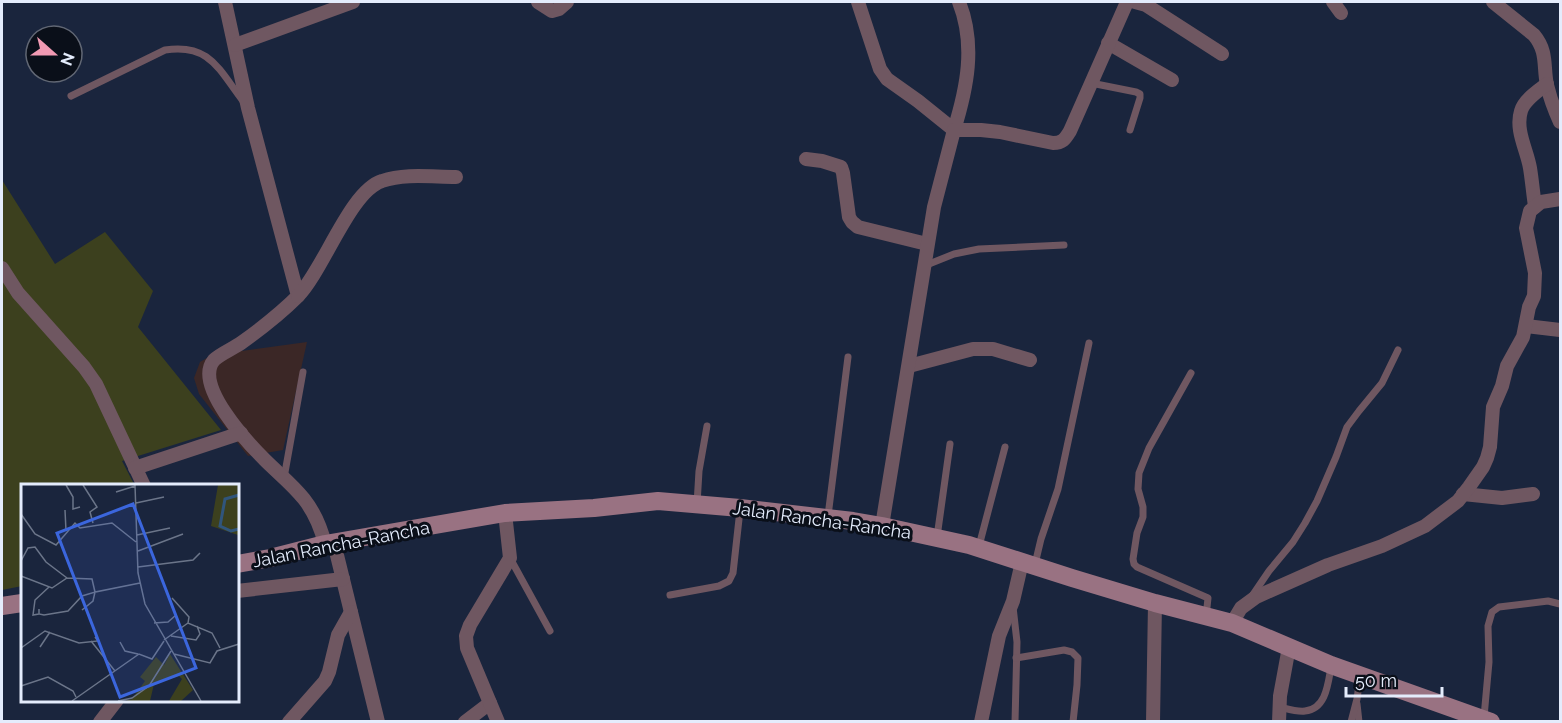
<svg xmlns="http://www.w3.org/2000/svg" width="1562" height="723" font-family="Raleway,sans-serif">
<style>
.industrial{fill:#3b2726}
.green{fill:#3c401e}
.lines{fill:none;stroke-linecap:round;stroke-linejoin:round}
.lane{stroke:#6f5761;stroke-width:7}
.street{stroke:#6f5761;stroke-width:14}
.secondary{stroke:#997282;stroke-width:18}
.labels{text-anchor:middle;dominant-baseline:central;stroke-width:6;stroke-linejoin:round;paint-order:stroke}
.street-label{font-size:18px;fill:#e4ecfc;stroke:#0a0f19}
.inset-river{fill:none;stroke:#30557c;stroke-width:3}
.inset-road{fill:none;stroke:#6b7589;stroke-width:1.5}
.view{fill:#3b66dd;fill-opacity:0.15;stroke:#3b66dd;stroke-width:3}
.inset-edge{fill:none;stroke:#e4ecfc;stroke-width:3}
</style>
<rect width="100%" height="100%" fill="#1a253d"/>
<!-- industrial -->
<polygon class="industrial" points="307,342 283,450 248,456 199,394 194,378 200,362 212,355"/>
<!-- green -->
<polygon class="green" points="2,180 55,264 105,232 153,291 138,327 221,430 122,461 135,486 22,486 22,586 2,590"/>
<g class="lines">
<!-- lane -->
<g class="lane">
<polyline points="1091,83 1136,92 1140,94 1140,98 1130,130"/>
<path d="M71,96L165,50C210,43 219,70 243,101"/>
<polyline points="924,266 954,254 979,249 1064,245"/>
<polyline points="1191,373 1149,448 1139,473 1138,489 1143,507 1143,517 1137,533 1133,559 1134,564 1137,567 1208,598 1206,617"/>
<polyline points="284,478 303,372"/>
<polyline points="697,504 699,471 707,426"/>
<polyline points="828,516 848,357"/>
<polyline points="937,537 950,444"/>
<polyline points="979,546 1005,447"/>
<polyline points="510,558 550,631"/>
<polyline points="1035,564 1041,539 1058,489 1089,343"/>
<polyline points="670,595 719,586 729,581 733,573 740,510"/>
<polyline points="1252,596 1269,571 1293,542 1305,523 1317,501 1336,457 1347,427 1359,411 1382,383 1398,350"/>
<polyline points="1013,607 1017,642 1015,722"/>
<polyline points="1016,658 1064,650 1072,652 1078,658 1077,685 1073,722"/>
<polyline points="1357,704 1359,722"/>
<path d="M1280,707C1288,709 1297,712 1305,711C1326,709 1328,684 1331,667"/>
<polyline points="1484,717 1489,662 1488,626 1492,612 1499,607 1548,601 1560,604"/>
<polyline points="1351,722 1357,699 1360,677"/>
</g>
<!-- street -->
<g class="street">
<path d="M225,2L248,108L298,296C280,314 262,328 241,343C234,348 220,354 214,360C193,385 248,443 265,460C278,473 293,485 304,499C315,513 321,528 325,544"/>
<polyline points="538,2 552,11 559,9 567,2"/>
<path d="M858,2L880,69L887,79L918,101L954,130C967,88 976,45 959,2"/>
<polyline points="1135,2 1146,5 1222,54"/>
<polyline points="1333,2 1341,13"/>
<path d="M1493,2L1534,35C1548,52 1543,66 1547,85C1550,98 1555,111 1560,122"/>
<polyline points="1108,43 1172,80"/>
<polyline points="235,45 353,2"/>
<polyline points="806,159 822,161 841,167 843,173 849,217 852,222 858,227 927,244"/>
<path d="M1535,206C1533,193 1532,180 1530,168C1527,150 1515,130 1521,111C1524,100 1538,91 1547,84"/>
<polyline points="2,268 18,293 84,367 96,384 144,486"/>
<path d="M298,296C324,269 350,191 382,181C405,173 432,177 456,177"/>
<polyline points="1526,326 1560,330"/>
<polyline points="909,366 973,349 993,349 1030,360"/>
<polyline points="135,468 241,433"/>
<polyline points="1463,494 1502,498 1533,494"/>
<path d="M882,526L934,207L954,130H981L1000,132L1053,143C1063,143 1065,139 1070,131L1127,2"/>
<polyline points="334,543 378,722"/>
<polyline points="237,591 343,579"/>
<polyline points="1232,623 1241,608 1256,597 1328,565 1382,546 1425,526 1458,501 1469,487 1483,467 1487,458 1490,447 1493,407 1502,386 1507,366 1523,337 1529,307 1534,296 1535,273 1526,228 1530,211 1541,202 1560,199"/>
<polyline points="100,722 117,700"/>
<polyline points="289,722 325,681 329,672 338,635 351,612"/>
<polyline points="465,722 490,703"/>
<polyline points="498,722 467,648 466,636 470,625 510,558 505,513"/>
<polyline points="981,722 999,636 1013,601 1022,562"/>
<polyline points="1153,722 1155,603"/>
<polyline points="1279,722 1280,696 1289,647"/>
</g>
<!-- secondary -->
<g class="secondary">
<polyline points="237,564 270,558 325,544 505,513 594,508 658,501 740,508 853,521 882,526 969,545 1072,578 1155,603 1232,623 1331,665 1491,722"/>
<polyline points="2,606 22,603"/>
</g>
</g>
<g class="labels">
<!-- street labels -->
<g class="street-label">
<text transform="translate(822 520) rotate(8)">Jalan Rancha-Rancha</text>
<text transform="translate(341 544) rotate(-11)">Jalan Rancha-Rancha</text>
</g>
</g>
<!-- overview -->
<g transform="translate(21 484)">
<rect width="218" height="218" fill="#1a253d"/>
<path d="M197,1H217V51L190,42ZM149,170L172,206L160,217H148L161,195L158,192L133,200L129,217H105L111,215L124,197L119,193L135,173L143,181Z" fill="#3c401e"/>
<path class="inset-river" d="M218,11L204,15L199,42L210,47L218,45"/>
<path class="inset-road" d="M45,1L52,13V25L59,23M62,1L76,23L69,28L72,39M114,1L117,89L124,120L180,217M95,8L114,2M115,19L143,13M44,26L45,47M0,30L14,50L35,61L54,39L59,44L91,39L115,58M116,51L149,44M117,67L162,50M0,77L7,64L14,63L25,78L46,94M117,83L172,76L179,69M0,92L31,104L46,94L71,95L74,108L119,99M151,114L168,133L167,139M18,125V130L23,131L47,127L61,112L74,108L72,117L61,126M18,130L12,131L14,116L28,103M133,139L147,138L155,131M150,152L175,156L179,150L176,142M143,156L167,139L191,149L199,164M70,157L94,187M99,158L104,167L117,170M19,163L29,148M0,164L24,147L58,159L77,157L74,153M153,170L189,179L196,167L218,160M0,202L27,193L52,207L55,213M51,217L118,170L131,175L143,157M97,217L111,214L128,202L150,167"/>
<path class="view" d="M112,20L175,184L99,213L36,49Z"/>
<rect width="218" height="218" class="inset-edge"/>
</g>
<!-- border -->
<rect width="1562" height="723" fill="none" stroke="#e4ecfc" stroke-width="6"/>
<!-- north arrow -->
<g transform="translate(54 54) rotate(111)"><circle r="28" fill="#0a0f19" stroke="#616774" stroke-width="1.5"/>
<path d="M0-4.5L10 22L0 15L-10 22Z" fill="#f19ab3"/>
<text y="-9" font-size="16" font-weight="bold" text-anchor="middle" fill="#e4ecfc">N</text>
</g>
<!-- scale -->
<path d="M1346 687v9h96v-9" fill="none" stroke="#e4ecfc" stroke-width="3"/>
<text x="1355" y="687" font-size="18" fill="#e4ecfc" stroke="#0a0f19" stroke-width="4.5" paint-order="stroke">50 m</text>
</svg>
